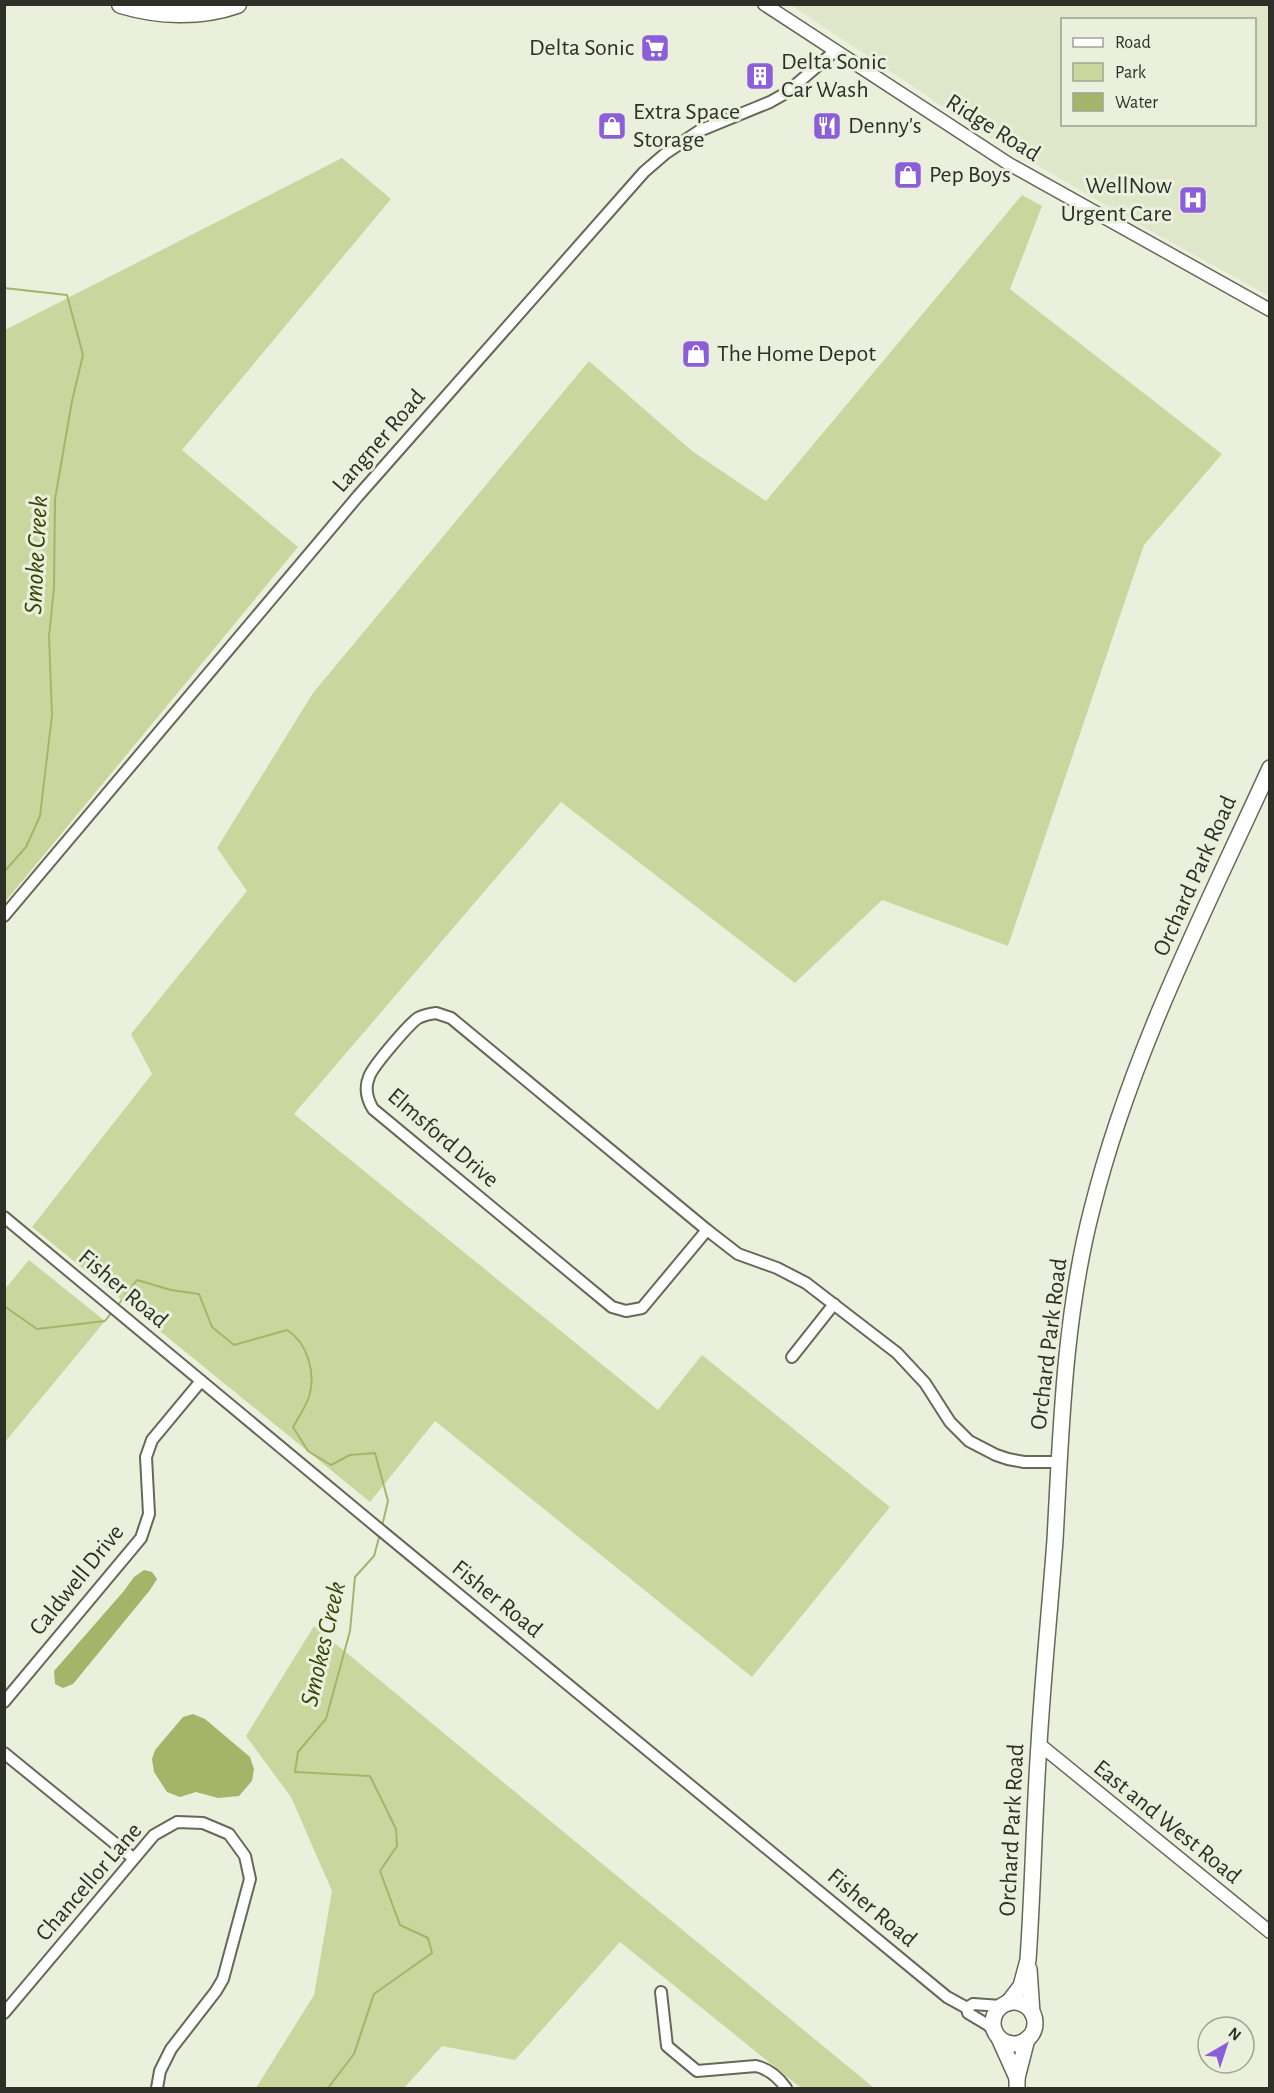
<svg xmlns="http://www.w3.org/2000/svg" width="1274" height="2093" font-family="'Alegreya Sans',sans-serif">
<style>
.built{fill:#dfe6ca;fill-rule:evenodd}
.green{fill:#cbd69e}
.water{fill:#a5b468}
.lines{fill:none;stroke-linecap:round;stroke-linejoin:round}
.stream{stroke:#a5b468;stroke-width:2}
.minor-casing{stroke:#656958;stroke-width:14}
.tertiary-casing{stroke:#656958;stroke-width:15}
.secondary-casing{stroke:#656958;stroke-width:18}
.motorway-casing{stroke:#656958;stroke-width:21}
.minor{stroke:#fff;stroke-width:10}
.tertiary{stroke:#fff;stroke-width:12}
.secondary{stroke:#fff;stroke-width:15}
.motorway{stroke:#fff;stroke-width:18}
.labels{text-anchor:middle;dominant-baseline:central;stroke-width:6;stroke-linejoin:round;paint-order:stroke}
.poi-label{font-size:24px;fill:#2e3028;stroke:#ebf0dc;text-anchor:start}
.street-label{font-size:24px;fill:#2e3028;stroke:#ebf0dc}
.water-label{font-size:26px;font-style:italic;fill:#3a4206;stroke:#ebf0dc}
</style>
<rect width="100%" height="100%" fill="#ebf0dc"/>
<!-- built -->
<path class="built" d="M791,5H1269V296L1140,225L984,134ZM1062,20H1254V124H1062Z"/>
<!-- green -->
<g class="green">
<polygon points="342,158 391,199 182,450 298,547 5,902 5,330"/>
<polygon points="1022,195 1042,206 1010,289 1222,454 1144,545 1008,946 882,900 795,983 561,802 294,1114 658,1410 702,1355 890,1507 752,1677 435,1421 370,1502 32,1227 152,1074 131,1034 247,891 217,848 313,693 589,361 692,451 766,501"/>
<polygon points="29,1260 105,1321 5,1442 5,1289"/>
<polygon points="314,1626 874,2088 801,2088 620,1942 515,2060 442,2046 404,2088 256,2088 314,1995 332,1891 291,1797 246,1736"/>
</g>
<!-- water -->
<g class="water">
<polygon points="144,1570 152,1572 157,1579 150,1590 73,1684 63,1688 55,1684 54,1671 123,1592 134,1577"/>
<polygon points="193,1714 205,1719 250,1757 254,1769 252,1781 239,1796 218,1798 196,1792 180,1797 167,1792 154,1772 152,1759 155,1750 183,1717"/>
</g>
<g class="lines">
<!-- stream -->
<g class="stream">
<polyline points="4,288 67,295 83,355 72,401 55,499 54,588 49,636 52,715 40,816 26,847 4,872"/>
<path d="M118,1305L137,1280L171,1290L199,1294L212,1327L234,1345L287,1330C308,1343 316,1374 309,1397C305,1408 298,1418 293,1427L308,1451L331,1465L350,1455L375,1453L388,1501L382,1526"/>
<polyline points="4,1306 37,1329 105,1321 112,1312"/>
<polyline points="328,2088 354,2054 374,1994 432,1953 428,1938 400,1925 380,1871 397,1846 396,1829 370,1776 295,1772 298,1752 326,1719 350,1631 355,1577 374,1556 380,1534"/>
</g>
<!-- minor casing -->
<g class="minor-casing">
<g id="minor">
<polyline points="4,916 358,496 644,172 666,153 699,131 770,102 786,93 835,51"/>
<path d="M436,1013L451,1018L707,1230L642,1308L626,1311L612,1307L373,1109C367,1099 364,1089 369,1077C372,1067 409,1024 418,1018C424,1015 429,1014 436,1013Z"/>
<polyline points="4,1217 384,1533 947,1997 967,2008 968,2013 988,2025 994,2031"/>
<polyline points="707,1230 738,1254 777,1268 806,1283 897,1353 925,1383 950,1422 969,1441 996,1455 1008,1459 1024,1462 1059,1462"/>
<polyline points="792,1357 834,1304"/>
<polyline points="4,1702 141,1538 149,1514 146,1457 152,1440 201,1381"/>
<polyline points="4,1753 133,1858"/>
<path d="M661,1992L667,2046L697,2071L756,2066C768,2069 779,2078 786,2088"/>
<polyline points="967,2008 973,2004 1001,2006"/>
<polyline points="4,2013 154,1835 177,1822 203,1823 229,1834 245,1856 250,1879 223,1979 216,1991 171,2049 160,2071 157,2088"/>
</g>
</g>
<!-- tertiary casing -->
<g class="tertiary-casing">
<g id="tertiary">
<polyline points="764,4 1009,164 1270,310"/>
<polyline points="1039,1744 1270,1932"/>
</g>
</g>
<!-- secondary casing -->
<g class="secondary-casing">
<g id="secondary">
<polyline points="1029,1969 1032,2013"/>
<circle cx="1014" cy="2023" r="21"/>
<path d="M1008,2003L1021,1986L1028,1960C1033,1888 1034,1816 1039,1744C1043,1676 1050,1608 1055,1540C1061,1430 1064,1317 1092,1209C1131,1053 1204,913 1270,768"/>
<polyline points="999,2038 1017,2078"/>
<polyline points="1017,2088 1017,2078 1027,2039"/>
</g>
</g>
<!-- motorway casing -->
<g class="motorway-casing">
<path id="motorway" d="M121,4C158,15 200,17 237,4"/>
</g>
<!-- minor -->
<use href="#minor" class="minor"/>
<!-- tertiary -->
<use href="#tertiary" class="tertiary"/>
<!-- secondary -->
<use href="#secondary" class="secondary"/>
<!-- motorway -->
<use href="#motorway" class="motorway"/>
</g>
<!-- icons -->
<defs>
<g id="supermarket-square" transform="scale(1.5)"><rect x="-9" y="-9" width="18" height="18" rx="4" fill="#8c5fd9" stroke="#ebf0dc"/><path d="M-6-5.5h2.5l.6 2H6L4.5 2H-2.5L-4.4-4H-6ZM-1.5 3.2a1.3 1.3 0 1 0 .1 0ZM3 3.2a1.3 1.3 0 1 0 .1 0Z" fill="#fff"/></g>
<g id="building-square" transform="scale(1.5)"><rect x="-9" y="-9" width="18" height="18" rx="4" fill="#8c5fd9" stroke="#ebf0dc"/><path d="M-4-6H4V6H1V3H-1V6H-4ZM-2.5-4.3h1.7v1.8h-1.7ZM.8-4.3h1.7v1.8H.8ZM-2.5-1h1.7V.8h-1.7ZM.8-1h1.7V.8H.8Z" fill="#fff"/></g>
<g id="shop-square" transform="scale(1.5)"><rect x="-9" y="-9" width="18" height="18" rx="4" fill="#8c5fd9" stroke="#ebf0dc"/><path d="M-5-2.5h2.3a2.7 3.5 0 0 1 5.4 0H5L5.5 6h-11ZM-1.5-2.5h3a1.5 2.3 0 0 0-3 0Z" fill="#fff"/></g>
<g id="restaurant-square" transform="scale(1.5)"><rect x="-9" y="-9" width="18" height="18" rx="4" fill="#8c5fd9" stroke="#ebf0dc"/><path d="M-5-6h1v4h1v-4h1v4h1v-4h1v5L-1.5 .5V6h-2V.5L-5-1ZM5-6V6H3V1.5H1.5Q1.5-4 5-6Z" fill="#fff"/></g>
<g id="hospital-square" transform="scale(1.5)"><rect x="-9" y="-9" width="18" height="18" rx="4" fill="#8c5fd9" stroke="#ebf0dc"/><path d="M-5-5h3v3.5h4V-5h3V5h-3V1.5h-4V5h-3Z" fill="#fff"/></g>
</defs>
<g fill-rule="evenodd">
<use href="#supermarket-square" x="655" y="48"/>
<use href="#building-square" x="760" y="76"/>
<use href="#shop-square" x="612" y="126"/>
<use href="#restaurant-square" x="827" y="126"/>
<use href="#shop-square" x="908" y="175"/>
<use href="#hospital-square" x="1193" y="200"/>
<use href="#shop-square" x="696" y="354"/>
</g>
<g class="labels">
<!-- poi labels -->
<g class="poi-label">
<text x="634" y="48" text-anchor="end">Delta Sonic</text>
<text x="781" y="62">Delta Sonic<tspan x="781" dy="28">Car Wash</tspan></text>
<text x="633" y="112">Extra Space<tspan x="633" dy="28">Storage</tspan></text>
<text x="848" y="126">Denny's</text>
<text x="929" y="175">Pep Boys</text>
<text x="1172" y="186" text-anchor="end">WellNow<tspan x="1172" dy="28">Urgent Care</tspan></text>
<text x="717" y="354">The Home Depot</text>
</g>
<!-- street labels -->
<g class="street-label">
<text transform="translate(993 128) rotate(32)">Ridge Road</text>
<text transform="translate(379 441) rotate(-49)">Langner Road</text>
<text transform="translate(1195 876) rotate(-66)">Orchard Park Road</text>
<text transform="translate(443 1138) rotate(41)">Elmsford Drive</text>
<text transform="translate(123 1289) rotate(40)">Fisher Road</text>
<text transform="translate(1049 1344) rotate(-83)">Orchard Park Road</text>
<text transform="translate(77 1580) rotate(-51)">Caldwell Drive</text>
<text transform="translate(497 1599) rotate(39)">Fisher Road</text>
<text transform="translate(1167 1822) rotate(39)">East and West Road</text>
<text transform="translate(1012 1830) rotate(-87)">Orchard Park Road</text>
<text transform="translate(89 1882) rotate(-49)">Chancellor Lane</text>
<text transform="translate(872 1908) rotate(40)">Fisher Road</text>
</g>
<!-- water labels -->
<g class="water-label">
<text transform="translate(36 555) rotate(-87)">Smoke Creek</text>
<text transform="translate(323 1644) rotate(-77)">Smokes Creek</text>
</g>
</g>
<!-- border -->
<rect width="1274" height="2093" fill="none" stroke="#2e3028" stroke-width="12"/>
<!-- legend -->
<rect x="1061" y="18" width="195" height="108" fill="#ebf0dc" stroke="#9fa394" stroke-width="1.5"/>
<rect x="1073" y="38" width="30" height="9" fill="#ffffff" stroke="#9fa394" stroke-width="1.5"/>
<text x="1115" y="48" font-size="18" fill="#2e3028">Road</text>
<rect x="1073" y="63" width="30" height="18" fill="#cbd69e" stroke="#9fa394" stroke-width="1.5"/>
<text x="1115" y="78" font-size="18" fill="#2e3028">Park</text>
<rect x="1073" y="93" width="30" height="18" fill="#a5b468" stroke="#9fa394" stroke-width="1.5"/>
<text x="1115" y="108" font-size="18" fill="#2e3028">Water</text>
<!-- north arrow -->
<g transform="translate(1226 2045) rotate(39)"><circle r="28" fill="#ebf0dc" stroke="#9fa394" stroke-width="1.5"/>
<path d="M0-4.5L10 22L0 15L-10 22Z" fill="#8c5fd9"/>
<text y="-9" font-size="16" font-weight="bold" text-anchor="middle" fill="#2e3028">N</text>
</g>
</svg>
